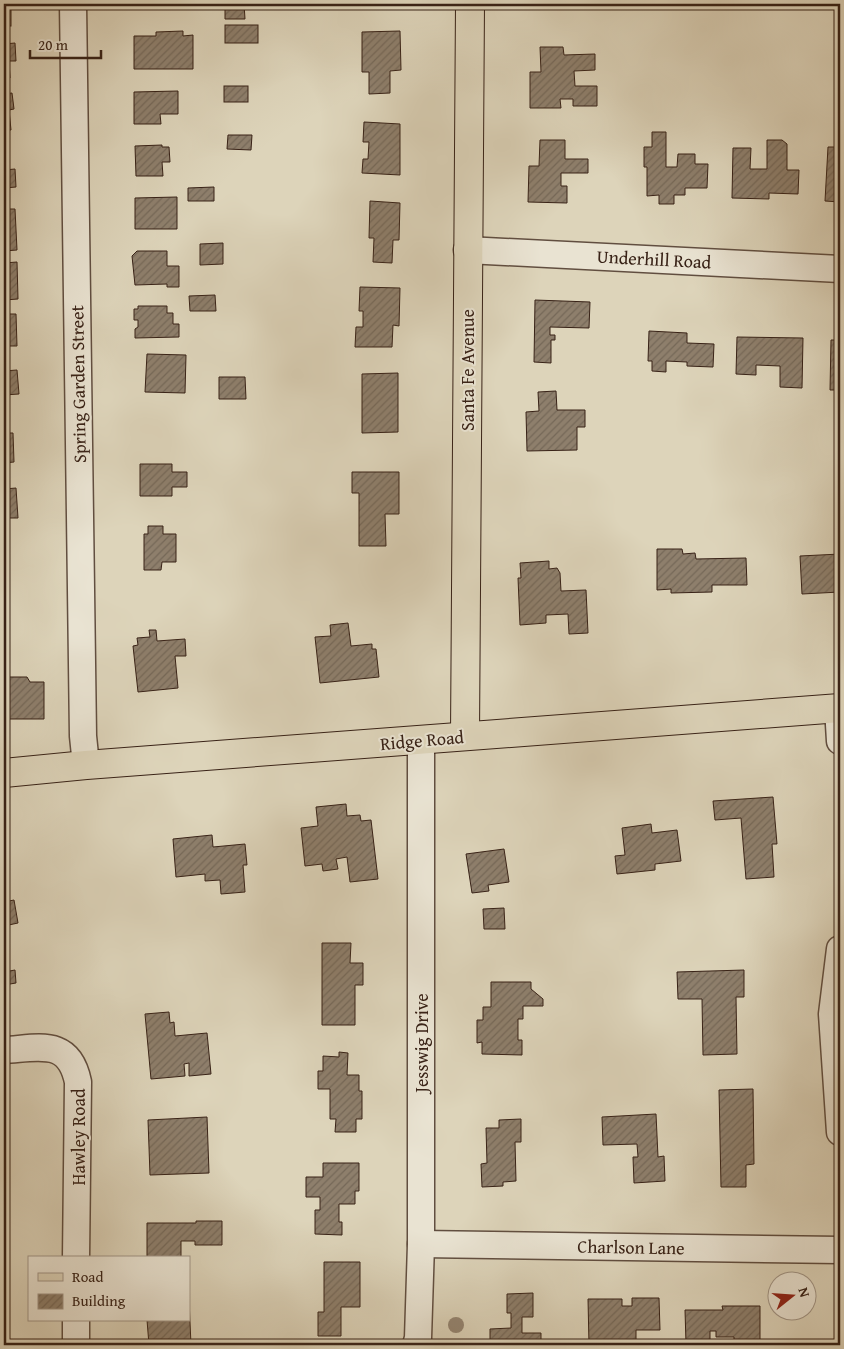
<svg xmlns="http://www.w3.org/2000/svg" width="844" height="1349" font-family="'Gentium Book Plus',serif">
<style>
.building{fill:url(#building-hatch);stroke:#382217}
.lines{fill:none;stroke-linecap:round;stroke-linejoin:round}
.minor-casing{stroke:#614e40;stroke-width:29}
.major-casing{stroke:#382217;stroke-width:30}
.minor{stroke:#e9e3d2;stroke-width:26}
.major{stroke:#ddd4ba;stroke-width:28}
.tree{fill:#958673}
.labels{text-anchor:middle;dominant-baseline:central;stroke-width:4;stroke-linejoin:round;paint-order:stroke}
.street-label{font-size:18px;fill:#382217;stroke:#e9e3d2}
</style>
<defs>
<pattern id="building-hatch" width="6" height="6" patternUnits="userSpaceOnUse" patternTransform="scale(1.25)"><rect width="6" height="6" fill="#8e7f6c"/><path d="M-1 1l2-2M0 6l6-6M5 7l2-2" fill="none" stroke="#756858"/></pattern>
</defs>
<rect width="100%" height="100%" fill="#ddd4ba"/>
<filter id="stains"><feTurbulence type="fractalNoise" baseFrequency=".004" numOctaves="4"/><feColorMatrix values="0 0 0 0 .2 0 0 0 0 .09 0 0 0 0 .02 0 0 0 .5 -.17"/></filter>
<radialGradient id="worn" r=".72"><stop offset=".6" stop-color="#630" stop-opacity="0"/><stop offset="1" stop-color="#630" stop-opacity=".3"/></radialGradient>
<!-- building -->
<g class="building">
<rect x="4" y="4" width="7" height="22"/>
<rect x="133" y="4" width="29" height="5"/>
<polygon points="225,4 244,4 245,19 225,19"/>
<rect x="225" y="25" width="33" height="18"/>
<polygon points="183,31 183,36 193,35 193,69 134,69 134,36 156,36 156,32"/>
<polygon points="400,31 401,70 390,71 390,93 369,94 369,72 362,72 362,32"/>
<polygon points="15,43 16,61 9,61 10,78 4,79 4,44"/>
<polygon points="540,47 563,47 564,55 595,54 595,70 574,71 575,86 597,86 597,106 573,106 573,99 560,99 561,108 530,108 530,72 541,72"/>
<rect x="224" y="86" width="24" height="16"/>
<polygon points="178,91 178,114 160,114 161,124 134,124 134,92"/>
<polygon points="12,93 14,109 9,110 11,130 4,130 4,94"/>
<polygon points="364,122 400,124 400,175 362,173 363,159 368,159 369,142 363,142"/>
<polygon points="652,132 666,132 666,167 677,167 678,154 695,154 695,164 708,164 707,188 685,188 685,195 674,195 674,204 659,204 659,195 647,196 647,167 644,167 644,147 652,147"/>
<polygon points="228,135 252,135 251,150 227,149"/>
<polygon points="540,140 565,140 565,159 588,159 588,173 561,173 561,186 567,186 567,203 528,202 529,166 539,166"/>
<polygon points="767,140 782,140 787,144 787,170 799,170 798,194 769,193 769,199 732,198 733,148 751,148 750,169 767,169"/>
<polygon points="162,145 162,147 169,147 170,162 162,162 163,176 136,176 135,146"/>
<polygon points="828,147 840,147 840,202 825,201"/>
<polygon points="15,169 16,187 4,188 4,170"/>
<polygon points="214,187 214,201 188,201 188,188"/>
<polygon points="177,197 177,229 135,229 135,198"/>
<polygon points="370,201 400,203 399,240 393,240 392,263 373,262 374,238 369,238"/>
<polygon points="4,209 15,209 17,250 4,251"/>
<polygon points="223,243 223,264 200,265 200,244"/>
<polygon points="137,251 167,251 167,266 179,266 179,287 167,287 167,284 135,285 132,256"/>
<polygon points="17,262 18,299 4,300 4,263"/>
<polygon points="360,287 400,288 399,326 393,325 392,347 355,347 356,327 363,327 363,311 359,311"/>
<polygon points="215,295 216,311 190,311 189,296"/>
<polygon points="535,300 590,302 589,328 550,327 550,335 555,335 555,340 551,340 551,363 534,362"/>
<polygon points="138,306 167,306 167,313 173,313 173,324 179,324 179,337 135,338 135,329 138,327 138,320 134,320 134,309 138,309"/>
<polygon points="4,314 16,314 17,346 4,346"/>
<polygon points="649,331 687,333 687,343 714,344 713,367 687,366 687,362 666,361 666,372 652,371 652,361 648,361"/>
<polygon points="737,337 803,338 802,388 780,387 780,366 756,365 756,375 736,374"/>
<polygon points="831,340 840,340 840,390 830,390"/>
<polygon points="147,354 186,355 185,393 145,392"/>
<polygon points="17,370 19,394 4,395 4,371"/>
<polygon points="398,373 398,432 362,433 362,374"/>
<polygon points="219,377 245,377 246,399 219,399"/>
<polygon points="556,391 557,410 585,410 585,427 577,427 577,450 527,451 526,412 539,411 538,392"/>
<polygon points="4,433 13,433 14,462 4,463"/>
<polygon points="140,464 172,464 172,472 187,472 187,487 172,487 172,496 140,496"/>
<polygon points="352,472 399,472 399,514 385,514 386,546 359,546 359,493 352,493"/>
<polygon points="16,488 18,518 4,518 4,489"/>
<polygon points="148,526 163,526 163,534 176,534 176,562 162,562 161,570 144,570 144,534 148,534"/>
<polygon points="657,549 682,549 683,554 695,553 696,559 746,558 747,585 712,585 712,592 671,593 671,589 657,590"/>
<polygon points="840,554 840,592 802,594 800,556"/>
<polygon points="549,561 549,569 557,568 560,573 561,591 586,590 588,633 569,634 568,614 546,615 546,623 520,625 518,578 521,578 520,563"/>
<polygon points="348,623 351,646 372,644 372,649 376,649 379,677 320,683 315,637 331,636 330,625"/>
<polygon points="149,630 156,630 157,641 185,639 186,656 175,656 178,688 138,692 133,646 138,645 137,638 150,637"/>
<polygon points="7,677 27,677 30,682 44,682 44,719 7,719"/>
<polygon points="773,797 777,844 772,844 774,877 746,879 741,818 715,820 713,801"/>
<polygon points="346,804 347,816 360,815 361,821 371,820 378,879 350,882 347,857 336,859 338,869 323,871 322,864 305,866 301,828 318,826 316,807"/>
<polygon points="651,824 652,833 677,830 681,861 655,864 655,870 617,874 615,856 625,855 622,828"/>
<polygon points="212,835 213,847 245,844 247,865 243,865 245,892 221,894 220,880 205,881 205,874 176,877 173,839"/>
<polygon points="504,849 509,882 488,885 489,891 472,893 466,854"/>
<polygon points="14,900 18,923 4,926 4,902"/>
<polygon points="504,908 505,929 484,929 483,909"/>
<polygon points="322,943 351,943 350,963 363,963 363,985 355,985 355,1025 322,1025"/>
<polygon points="15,970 16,983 4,985 4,972"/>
<polygon points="744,970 744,997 736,997 737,1054 703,1055 702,999 678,999 677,972"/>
<polygon points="491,982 531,982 531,989 543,999 543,1006 523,1006 523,1019 518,1019 518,1040 522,1040 522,1055 482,1054 482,1042 477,1043 477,1020 483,1020 483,1007 491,1007"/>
<polygon points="169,1012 170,1023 174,1022 175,1036 207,1033 211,1074 189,1076 189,1063 184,1064 185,1076 151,1079 145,1014"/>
<polygon points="339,1052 348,1053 347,1075 359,1075 359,1091 362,1091 362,1119 356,1119 356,1132 335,1132 336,1119 330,1119 330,1089 318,1089 318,1071 323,1071 323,1056 339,1057"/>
<polygon points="753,1089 754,1164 746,1165 746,1187 721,1187 719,1090"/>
<polygon points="656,1114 658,1157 664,1156 665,1181 634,1183 633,1157 638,1157 637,1144 603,1145 602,1117"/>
<polygon points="207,1117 209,1173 150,1175 148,1120"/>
<polygon points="521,1119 521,1142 515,1142 516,1181 503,1182 503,1186 482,1187 481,1164 487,1163 486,1128 499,1128 499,1120"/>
<polygon points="323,1163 359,1163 359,1191 355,1191 355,1204 339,1204 339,1222 342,1222 342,1235 315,1234 315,1210 320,1210 320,1197 306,1197 306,1177 323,1177"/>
<polygon points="196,1221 222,1221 222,1245 195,1245 195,1241 181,1241 181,1258 147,1258 147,1223 196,1223"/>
<polygon points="324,1262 360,1262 360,1307 341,1307 341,1336 318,1336 318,1312 324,1312"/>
<polygon points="533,1293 533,1317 522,1317 522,1333 541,1333 541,1345 485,1345 490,1345 490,1329 511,1328 511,1313 507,1313 507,1294"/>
<polygon points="632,1298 659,1298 660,1330 636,1330 636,1345 589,1345 588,1299 622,1299 622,1306 632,1306"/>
<polygon points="189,1299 191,1345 149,1345 147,1320 189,1320"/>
<polygon points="722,1306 760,1306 760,1343 734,1343 734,1337 716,1337 716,1331 710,1331 710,1343 686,1343 685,1310 723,1310"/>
<rect x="4" y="1320" width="3" height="25"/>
</g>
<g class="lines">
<!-- minor casing -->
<g class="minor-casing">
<g id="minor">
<polyline points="73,4 83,736 86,765"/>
<polyline points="467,250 840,269"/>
<polyline points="838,708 840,741"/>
<polyline points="840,949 832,1014 840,1132"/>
<path d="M4,1050C40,1048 69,1038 78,1082L76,1258"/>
<polyline points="421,1244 840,1250"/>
<polyline points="76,1345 76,1320"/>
<polyline points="416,1345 418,1338 421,1244 421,740"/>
</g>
</g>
<!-- major casing -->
<g class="major-casing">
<g id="major">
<polyline points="465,736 470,4"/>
<polyline points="4,773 86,765 840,708"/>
</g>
</g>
<!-- minor -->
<use href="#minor" class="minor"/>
<!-- major -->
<use href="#major" class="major"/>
</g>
<!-- trees -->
<circle class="tree" cx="456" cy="1325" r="8"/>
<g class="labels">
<!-- street labels -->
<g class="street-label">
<text transform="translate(654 259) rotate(3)">Underhill Road</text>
<text transform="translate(467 370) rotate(-90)">Santa Fe Avenue</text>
<text transform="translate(78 384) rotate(-91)">Spring Garden Street</text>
<text transform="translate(422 740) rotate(-5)">Ridge Road</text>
<text transform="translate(421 1043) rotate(-90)">Jesswig Drive</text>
<text transform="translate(78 1137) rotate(-90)">Hawley Road</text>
<text transform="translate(631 1247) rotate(1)">Charlson Lane</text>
</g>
</g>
<!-- margin -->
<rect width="844" height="1349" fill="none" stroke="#ddd4ba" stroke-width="20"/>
<rect x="5" y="5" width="834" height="1339" fill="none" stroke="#382217" stroke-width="2.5"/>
<rect x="10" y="10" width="824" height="1329" fill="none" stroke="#382217"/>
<!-- legend -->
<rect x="28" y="1256" width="162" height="65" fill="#e9e3d2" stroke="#a29687"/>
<rect x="38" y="1273" width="25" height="8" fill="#ddd4ba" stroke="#a29687"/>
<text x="72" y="1282" font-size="15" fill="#382217">Road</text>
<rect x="38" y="1294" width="25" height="15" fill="url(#building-hatch)" stroke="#a29687"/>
<text x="72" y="1306" font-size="15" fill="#382217">Building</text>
<!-- north arrow -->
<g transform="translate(792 1296) rotate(73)"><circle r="24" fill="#e9e3d2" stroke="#a29687"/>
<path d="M0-4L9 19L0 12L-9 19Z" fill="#8f2418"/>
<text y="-8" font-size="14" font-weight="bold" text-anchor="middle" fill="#382217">N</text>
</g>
<!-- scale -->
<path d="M30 50v8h71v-8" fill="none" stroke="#382217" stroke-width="2.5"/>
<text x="38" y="50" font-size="15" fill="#382217" stroke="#e9e3d2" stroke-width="4" paint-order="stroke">20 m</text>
<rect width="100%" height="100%" filter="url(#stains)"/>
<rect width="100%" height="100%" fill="url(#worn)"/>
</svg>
